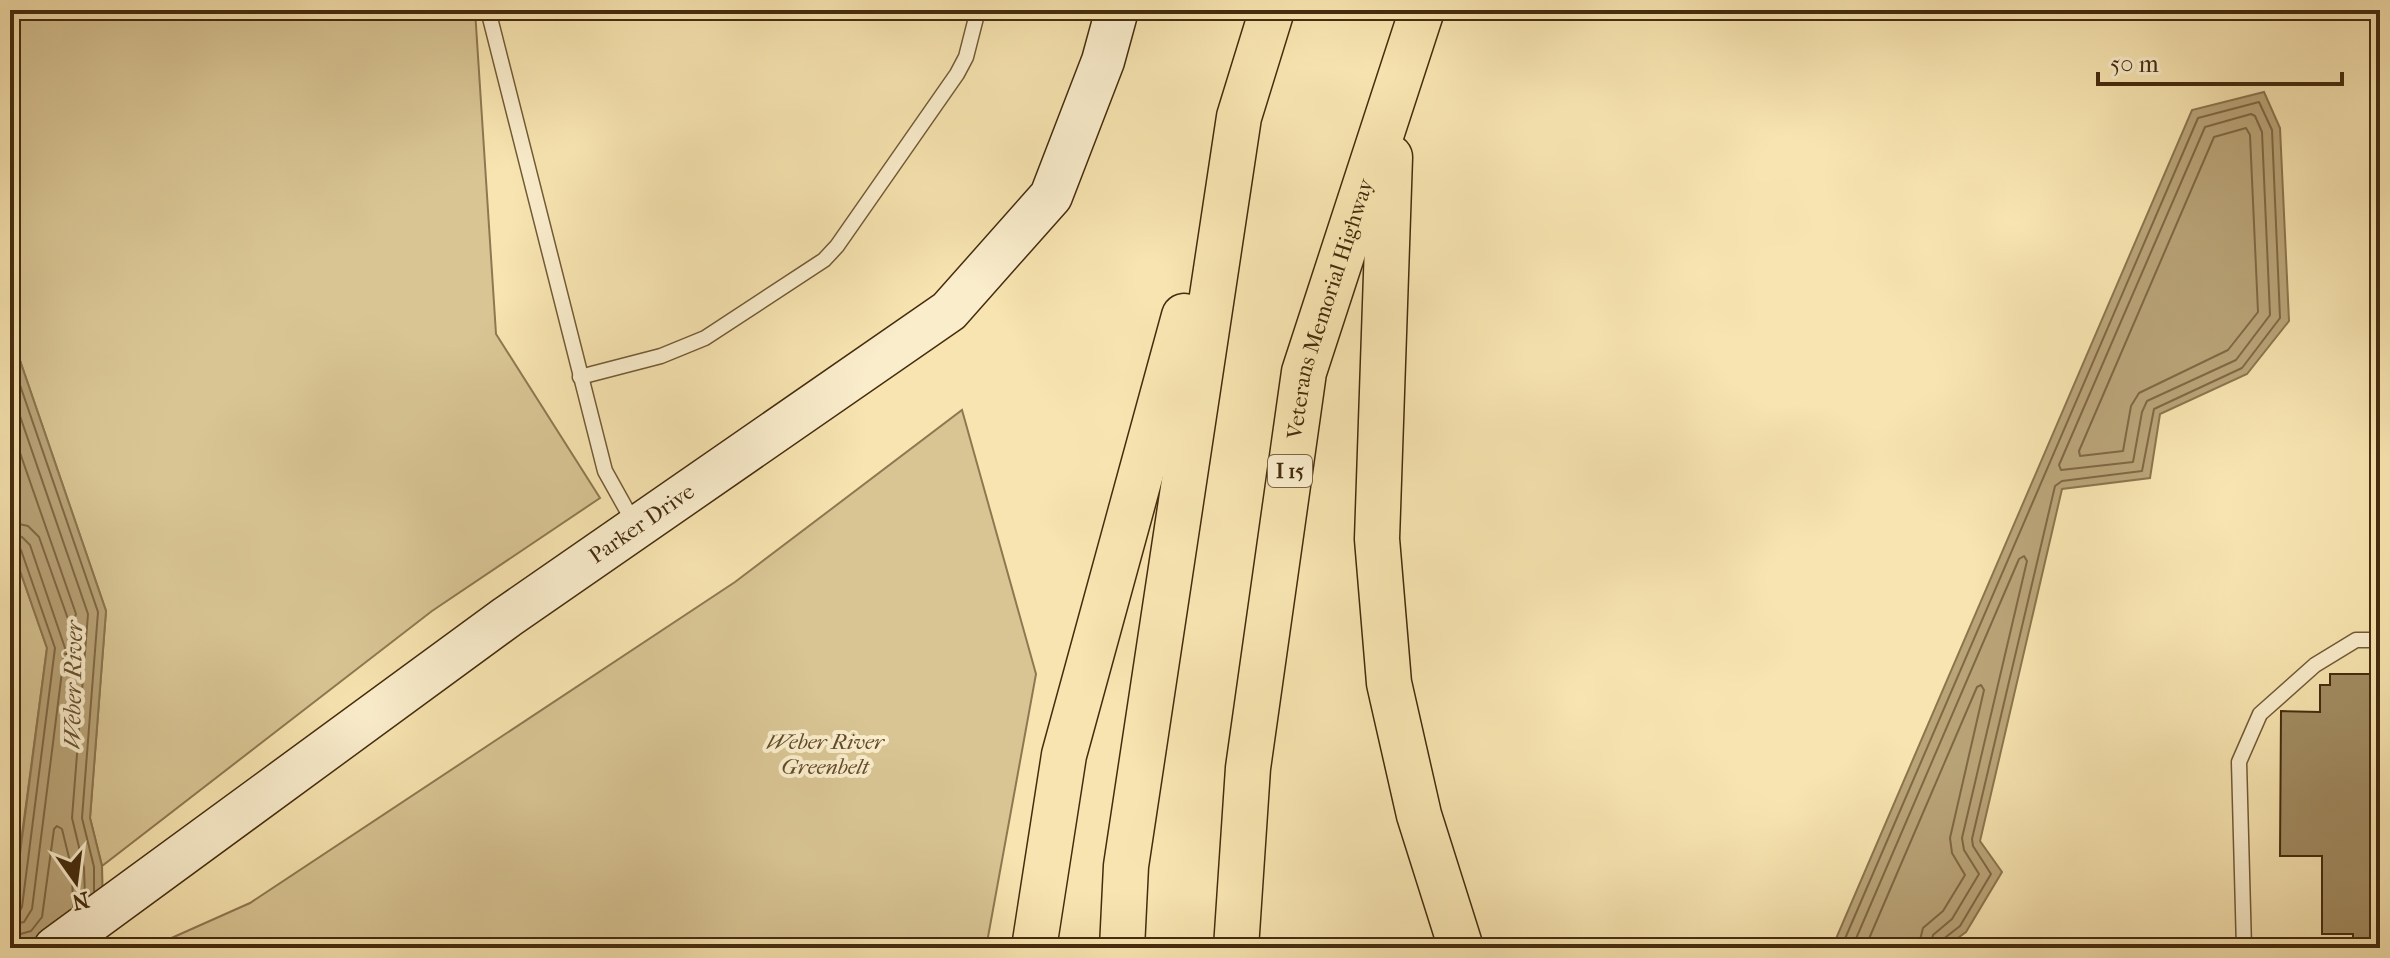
<svg xmlns="http://www.w3.org/2000/svg" width="2390" height="958" font-family="'IM FELL French Canon',serif">
<style>
.green{fill:#d9c594;stroke:#8f7851;stroke-width:2}
.water{fill:#baa579;stroke:#8b754e;stroke-width:2}
.lines{fill:none;stroke-linecap:round;stroke-linejoin:round}
.shore{stroke:#806844;stroke-width:2}
.building{fill:#a28c62;stroke:#452c0e;stroke-width:2}
.lane-casing{stroke:#725a36;stroke-width:17}
.secondary-casing{stroke:#452c0e;stroke-width:45}
.highway-casing{stroke:#452c0e;stroke-width:47}
.lane{stroke:#faedcc;stroke-width:14}
.secondary{stroke:#faedcc;stroke-width:42}
.highway{stroke:#f7e4b0;stroke-width:44}
.labels{text-anchor:middle;dominant-baseline:central;stroke-width:8;stroke-linejoin:round;paint-order:stroke}
.shield{fill:#faedcc;stroke:#7b6647;stroke-width:2}
.shield-label{font-size:20px;font-weight:bold;fill:#452c0e}
.street-label{font-size:22px;fill:#452c0e;stroke:#faedcc}
.park-label{font-size:22px;font-style:italic;fill:#634b29;stroke:#faedcc}
.water-label{font-size:24px;font-style:italic;fill:#68502e;stroke:#faedcc}
</style>
<rect width="100%" height="100%" fill="#f7e4b0"/>
<filter id="stains"><feTurbulence type="fractalNoise" baseFrequency=".0025" numOctaves="4"/><feColorMatrix values="0 0 0 0 .2 0 0 0 0 .09 0 0 0 0 .02 0 0 0 .5 -.17"/></filter>
<radialGradient id="worn" r=".72"><stop offset=".6" stop-color="#630" stop-opacity="0"/><stop offset="1" stop-color="#630" stop-opacity=".3"/></radialGradient>
<!-- green -->
<g class="green">
<polygon points="10,10 475,10 496,334 600,498 432,611 102,866 90,818 106,611 16,349 10,338"/>
<polygon points="962,410 1036,674 986,948 149,948 250,903 735,582"/>
<polygon points="10,542 47,648 10,924"/>
</g>
<!-- water -->
<g class="water">
<polygon points="2264,92 2280,128 2289,321 2247,374 2160,414 2150,478 2062,489 1980,841 2002,872 1966,932 1944,948 1832,948 2192,110"/>
<polygon points="10,338 16,349 106,611 90,818 102,866 104,948 10,948 10,930 47,648 10,542"/>
</g>
<g class="lines">
<!-- shore -->
<g class="shore">
<polygon points="2251,114 2255,116 2262,132 2270,315 2236,360 2147,401 2142,412 2133,462 2061,470 2059,465 2205,127"/>
<polygon points="2246,128 2250,135 2258,312 2228,350 2139,393 2131,406 2123,451 2080,456 2079,451 2214,137"/>
<polyline points="10,356 98,612 82,818 94,867 94,891"/>
<polyline points="10,387 88,614 72,818 84,868 85,898"/>
<polyline points="10,424 76,614 74,620 68,619 39,537 28,526 10,522"/>
<polyline points="10,534 22,537 30,545 65,648 32,909 24,922 10,925"/>
<polyline points="10,544 17,545 21,550 55,648 22,907 18,914 10,915"/>
<polyline points="10,937 31,931 42,917 54,829 57,826 62,829 72,870 73,906"/>
<polyline points="1841,948 2198,118 2259,102 2272,130 2280,318 2242,368 2154,409 2142,471 2062,481 2055,486 1972,839 1973,846 1991,874 1960,926 1942,940 1940,948"/>
<polyline points="1852,948 2019,559 2024,556 2027,561 1962,838 1964,850 1979,874 1952,919 1933,935 1930,948"/>
<polyline points="1865,948 1977,687 1981,685 1984,690 1950,838 1952,853 1965,875 1943,911 1923,928 1918,948"/>
</g>
</g>
<!-- building -->
<polygon class="building" points="2330,674 2380,674 2380,948 2353,948 2353,934 2322,934 2322,856 2280,856 2281,711 2320,712 2320,685 2330,685"/>
<g class="lines">
<!-- lane casing -->
<g class="lane-casing">
<g id="lane">
<polyline points="488,10 605,471 634,523"/>
<polyline points="580,377 661,356 705,338 824,260 837,246 957,74 966,57 978,10"/>
<polyline points="2244,948 2239,762 2260,714 2315,665 2356,640 2380,640"/>
</g>
</g>
<!-- secondary casing -->
<g class="secondary-casing">
<g id="secondary">
<path id="s1" d="M55,948L507,617L949,311L1051,196L1103,61L1117,10"/>
</g>
</g>
<!-- highway casing -->
<g class="highway-casing">
<g id="highway">
<polyline points="1390,157 1377,539 1389,683 1419,815 1461,948"/>
<polyline points="1034,948 1064,755 1184,316"/>
<polyline points="1122,948 1126,866 1239,117 1272,10"/>
<path id="s2" d="M1236,948L1248,768L1304,372L1422,10"/>
</g>
</g>
<!-- lane -->
<use href="#lane" class="lane"/>
<!-- secondary -->
<use href="#secondary" class="secondary"/>
<!-- highway -->
<use href="#highway" class="highway"/>
</g>
<g class="labels">
<!-- shield labels -->
<rect class="shield" x="1268" y="455" width="44" height="32" rx="6"/>
<g class="shield-label">
<text x="1290" y="471">I 15</text>
</g>
<!-- street labels -->
<g class="street-label">
<text stroke="none"><textPath href="#s2" startOffset="648">Veterans Memorial Highway</textPath></text>
<text stroke="none"><textPath href="#s1" startOffset="724">Parker Drive</textPath></text>
</g>
<!-- park labels -->
<g class="park-label">
<text x="825" y="742">Weber River<tspan x="825" dy="25">Greenbelt</tspan></text>
</g>
<!-- water labels -->
<g class="water-label">
<text transform="translate(73 685) rotate(-89)">Weber River</text>
</g>
</g>
<!-- margin -->
<rect width="2390" height="958" fill="none" stroke="#f7e4b0" stroke-width="40"/>
<rect x="12" y="12" width="2366" height="934" fill="none" stroke="#452c0e" stroke-width="4"/>
<rect x="20" y="20" width="2350" height="918" fill="none" stroke="#452c0e" stroke-width="2"/>
<!-- north arrow -->
<g transform="translate(76 882) rotate(166)" stroke="#faedcc" stroke-width="6" paint-order="stroke">
<path d="M0-6L14 30L0 20L-14 30Z" fill="#452c0e"/>
<text y="-12" font-size="22" font-weight="bold" text-anchor="middle" fill="#452c0e">N</text>
</g>
<!-- scale -->
<path d="M2098 72v12h244v-12" fill="none" stroke="#452c0e" stroke-width="4"/>
<text x="2110" y="72" font-size="24" fill="#452c0e" stroke="#faedcc" stroke-width="6" paint-order="stroke">50 m</text>
<rect width="100%" height="100%" filter="url(#stains)"/>
<rect width="100%" height="100%" fill="url(#worn)"/>
</svg>
